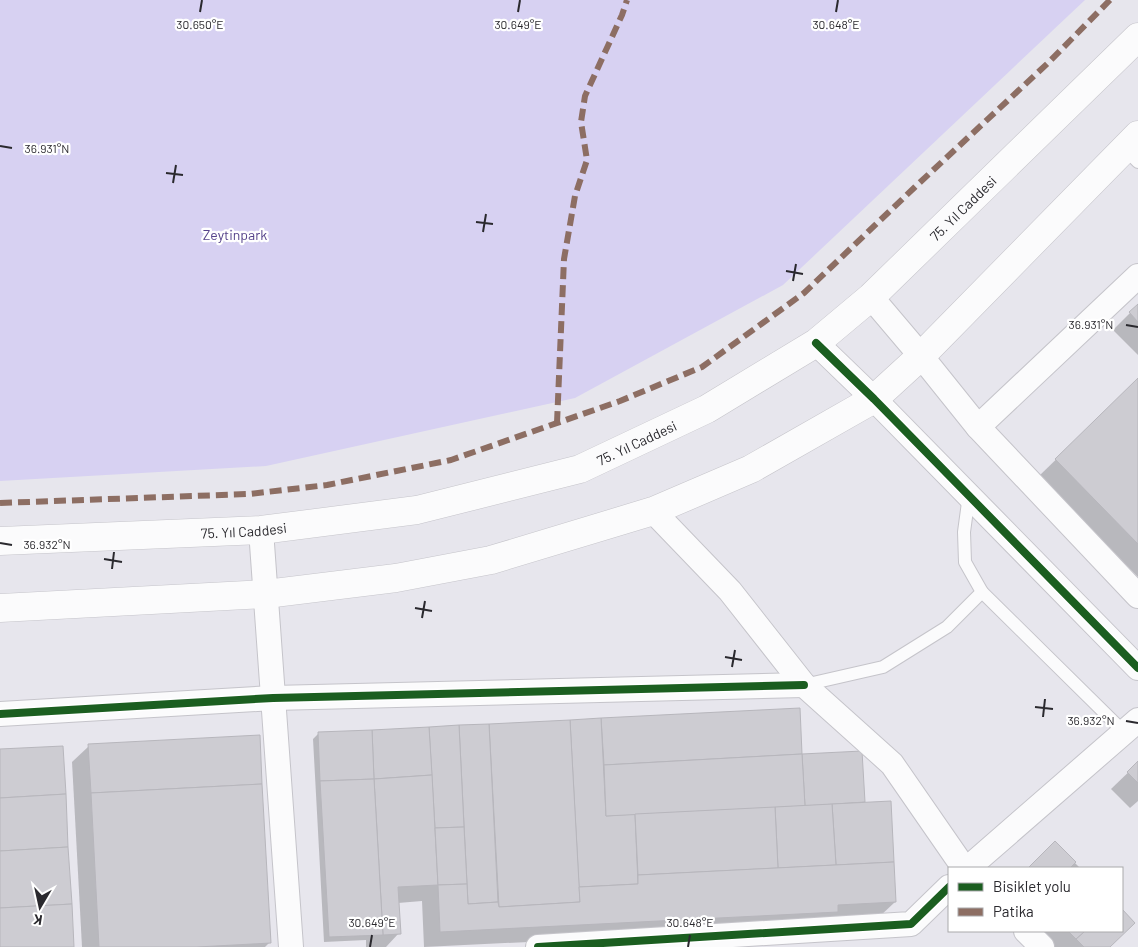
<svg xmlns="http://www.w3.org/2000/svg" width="1138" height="947" font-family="Barlow,sans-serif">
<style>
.green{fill:#d7d1f2}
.shadow{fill:#0003}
.building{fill:#cdccd2;stroke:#b7b6bc}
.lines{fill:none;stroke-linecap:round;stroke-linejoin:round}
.lane-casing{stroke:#c5c4ca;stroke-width:14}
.street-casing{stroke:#c5c4ca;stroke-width:26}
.primary-casing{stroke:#c5c4ca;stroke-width:29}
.lane{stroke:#fbfbfc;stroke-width:12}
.street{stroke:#fbfbfc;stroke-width:24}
.primary{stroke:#fbfbfc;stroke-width:28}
.quiet{stroke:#8d6e63;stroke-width:6;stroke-dasharray:12 6;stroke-linecap:butt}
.cycleway-casing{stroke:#fff;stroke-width:11}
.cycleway{stroke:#1b5e20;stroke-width:8}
.ticks{fill:none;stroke:#2a292e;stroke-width:2}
.labels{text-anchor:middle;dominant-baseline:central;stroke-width:4.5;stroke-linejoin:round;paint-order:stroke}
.street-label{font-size:14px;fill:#2a292e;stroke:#fff}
.park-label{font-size:14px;fill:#55428a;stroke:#fff}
.ticks-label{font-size:12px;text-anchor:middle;fill:#2a292e;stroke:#fff;stroke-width:4.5;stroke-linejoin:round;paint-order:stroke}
</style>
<rect width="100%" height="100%" fill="#e7e6ed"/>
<!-- green -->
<polygon class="green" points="0,0 1085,0 783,285 575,398 266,466 0,481"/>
<!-- shadow -->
<g class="shadow">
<polygon points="1138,305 1138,355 1113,330"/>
<polygon points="1138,380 1138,577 1039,476"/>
<polygon points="799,709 801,756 861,753 864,804 895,902 878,918 820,928 424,947 422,901 398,903 399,933 386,947 366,947 366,940 324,942 313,739 318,734"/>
<polygon points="89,746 269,943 265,947 82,947 72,762"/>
<polygon points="1138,763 1138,801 1130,808 1111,789"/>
<polygon points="1055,843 1080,868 1029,868"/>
<polygon points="1122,911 1133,923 1109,947 1052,947 1036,931 1122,931"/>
</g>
<!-- building -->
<g class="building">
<polygon points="1138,304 1138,322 1129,312"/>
<polygon points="1138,378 1138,544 1055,459"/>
<polygon points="800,708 802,754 604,765 601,718"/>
<polygon points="601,718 606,816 635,814 638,884 579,887 570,720"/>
<polygon points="570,720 580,902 499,907 489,724"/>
<polygon points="489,724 498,902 468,904 459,725"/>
<polygon points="459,725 464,827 435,828 429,727"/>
<polygon points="429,727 432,775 374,779 372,730"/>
<polygon points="372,730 374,779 320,781 318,732"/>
<polygon points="260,735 262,784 91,793 88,744"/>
<polygon points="63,746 66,794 0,798 0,749"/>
<polygon points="862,751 865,802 805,806 802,754"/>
<polygon points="802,754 805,806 606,816 604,765"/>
<polygon points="1138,761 1138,783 1127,772"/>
<polygon points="432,775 438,885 398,887 401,934 383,935 374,779"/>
<polygon points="374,779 383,935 329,937 320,781"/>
<polygon points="262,784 271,943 197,947 99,947 91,793"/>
<polygon points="66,794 68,847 0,851 0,798"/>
<polygon points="891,801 894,862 836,865 832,804"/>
<polygon points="832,804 836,865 778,868 775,807"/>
<polygon points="775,807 778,868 638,875 635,814"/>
<polygon points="464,827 467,884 438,885 435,828"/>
<polygon points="1055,841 1076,862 1070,868 1028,868"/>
<polygon points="68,847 72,904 0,908 0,851"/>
<polygon points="894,862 896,902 838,905 838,912 440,932 438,885 467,884 468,904 498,902 499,907 580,902 579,887 638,884 638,875"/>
<polygon points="72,904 74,947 0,947 0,908"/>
<polygon points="1122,909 1135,923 1110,947 1084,947 1076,939 1085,931 1122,931"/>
<polygon points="1068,931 1085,931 1076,939"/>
</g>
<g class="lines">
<!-- lane casing -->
<g class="lane-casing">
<g id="lane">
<polyline points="1124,148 1138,162"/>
<polyline points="982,592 1124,732"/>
<polyline points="804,685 883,667 947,627 982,592 965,562 964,532 969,495"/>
</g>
</g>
<!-- street casing -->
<g class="street-casing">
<g id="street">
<polyline points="871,297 921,356 978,427 1138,596"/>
<polyline points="816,343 874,399 1138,668"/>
<polyline points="978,427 1138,276"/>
<polyline points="653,511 730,591 804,685 892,764 964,868"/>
<polyline points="261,530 291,947"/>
<polyline points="0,714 273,698 804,685"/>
<polyline points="968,868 1138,720"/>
<polyline points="1026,931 1042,947"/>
<polyline points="538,947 911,924 949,887"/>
</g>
</g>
<!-- primary casing -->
<g class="primary-casing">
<g id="primary">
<path id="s1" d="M0,541L261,530L417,510L580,469L707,409L816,343L871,297L1138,37"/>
<polyline points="0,608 266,594 396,578 491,560 653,511 751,469 874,399 921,356 1138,135"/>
</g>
</g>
<!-- lane -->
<use href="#lane" class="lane"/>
<!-- street -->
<use href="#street" class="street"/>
<!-- primary -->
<use href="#primary" class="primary"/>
<!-- quiet -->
<g class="quiet">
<polyline points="557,423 564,259 575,196 587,160 581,122 585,96 622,15 627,0"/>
<polyline points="0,503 249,494 327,485 451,460 620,401 702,367 804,293 915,187 1048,63 1110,0"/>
</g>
<!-- cycleway casing -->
<g class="cycleway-casing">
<g id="cycleway">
<polyline points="816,343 874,399 1138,668"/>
<polyline points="0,714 273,698 804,685"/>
<polyline points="538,947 911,924 949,887"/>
</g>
</g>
<!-- cycleway -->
<use href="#cycleway" class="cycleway"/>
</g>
<!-- ticks -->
<path class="ticks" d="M200,12L202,0M518,12L520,0M836,12L838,0M0,146L12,148M166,173L183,175M173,183L176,165M476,222L493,224M483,232L486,214M786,271L803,274M793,281L796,264M1126,325L1138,327M0,543L12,545M104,559L122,562M112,569L114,552M415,608L432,611M422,618L425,601M725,657L742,660M732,667L735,650M1035,707L1053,709M1043,717L1045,699M1126,721L1138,723M370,947L372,935M688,947L690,935"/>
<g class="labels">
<!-- street labels -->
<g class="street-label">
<text stroke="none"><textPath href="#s1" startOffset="1054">75. Yıl Caddesi</textPath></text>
<text stroke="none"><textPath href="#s1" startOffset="649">75. Yıl Caddesi</textPath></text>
<text stroke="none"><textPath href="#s1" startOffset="244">75. Yıl Caddesi</textPath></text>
</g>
<!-- park labels -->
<g class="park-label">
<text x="235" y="234">Zeytinpark</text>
</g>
</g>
<g class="ticks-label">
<text x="200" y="29">30.650°E</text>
<text x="518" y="29">30.649°E</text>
<text x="836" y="29">30.648°E</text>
<text x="47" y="153">36.931°N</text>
<text x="1091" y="329">36.931°N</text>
<text x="47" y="549">36.932°N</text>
<text x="1091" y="725">36.932°N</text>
<text x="372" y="927">30.649°E</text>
<text x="690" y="927">30.648°E</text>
</g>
<!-- legend -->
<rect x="948" y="867" width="175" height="65" fill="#ffffff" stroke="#aaa9ab"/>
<rect x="958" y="883" width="25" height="8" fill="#1b5e20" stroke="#aaa9ab"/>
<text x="993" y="892" font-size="15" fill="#2a292e">Bisiklet yolu</text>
<rect x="958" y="908" width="25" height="8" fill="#8d6e63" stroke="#aaa9ab"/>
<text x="993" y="917" font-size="15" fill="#2a292e">Patika</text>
<!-- north arrow -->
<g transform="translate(40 907) rotate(189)" stroke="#ffffff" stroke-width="4" paint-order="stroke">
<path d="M0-4L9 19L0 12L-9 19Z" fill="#2a292e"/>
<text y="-8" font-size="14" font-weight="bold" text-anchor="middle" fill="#2a292e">K</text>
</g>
</svg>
